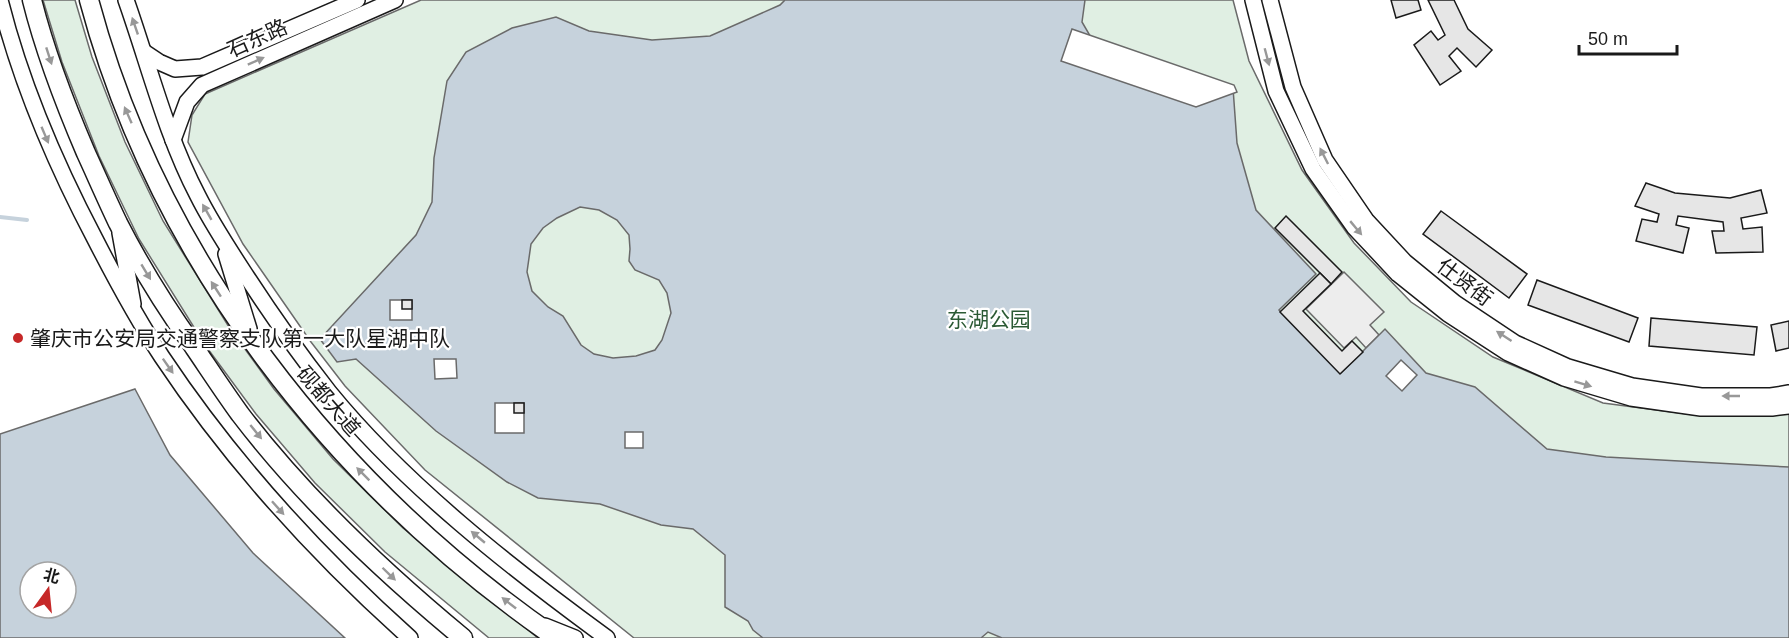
<svg xmlns="http://www.w3.org/2000/svg" width="1789" height="638" font-family="Arial,'Noto Sans SC',sans-serif">
<style>
.green{fill:#e0efe3;stroke:#6a6a6a;stroke-width:1.5}
.parking{fill:#ededed;stroke:#6a6a6a;stroke-width:1.5}
.water{fill:#c6d2dc;stroke:#6a6a6a;stroke-width:1.5;fill-rule:evenodd}
.pier{fill:#fff;stroke:#6a6a6a;stroke-width:1.5}
.lines{fill:none;stroke-linecap:round;stroke-linejoin:round}
.stream{stroke:#c6d2dc;stroke-width:4}
.building{fill:#e6e6e6;stroke:#1a1a1a;stroke-width:1.5}
.minor-casing{stroke:#1a1a1a;stroke-width:18}
.major-casing{stroke:#1a1a1a;stroke-width:21}
.minor{stroke:#fff;stroke-width:15}
.major{stroke:#fff;stroke-width:18}
.oneway{fill:#989898}
.poi-dot{fill:#c62828;stroke:#fff;stroke-width:2}
.labels{text-anchor:middle;dominant-baseline:central;stroke-width:4.5;stroke-linejoin:round;paint-order:stroke}
.street-label{font-size:21px;fill:#1a1a1a;stroke:#fff}
.park-label{font-size:21px;fill:#2b5a34;stroke:#fff}
.poi-label{font-size:21px;fill:#1a1a1a;stroke:#fff;text-anchor:start}
</style>
<rect width="100%" height="100%" fill="#fff"/>
<!-- green -->
<g class="green">
<polygon points="43,0 75,0 92,57 125,142 163,221 229,327 274,389 333,459 403,528 538,638 489,638 385,552 315,483 256,414 205,345 139,239 99,156 62,62"/>
<polygon points="421,0 1233,0 1249,61 1302,170 1354,243 1411,302 1493,357 1603,403 1695,415 1789,411 1789,638 634,638 425,470 345,386 311,342 243,244 188,142 192,115 205,94"/>
</g>
<!-- parking -->
<polygon class="parking" points="1344,272 1384,312 1370,325 1379,335 1366,348 1356,337 1344,348 1306,309"/>
<!-- water -->
<g class="water">
<path d="M785,0H1085L1082,22L1093,41L1233,88L1237,143L1256,210L1316,274L1279,310L1341,373L1385,329L1426,373L1475,387L1547,449L1606,457L1789,467V638H1002L988,632L981,638H763L753,630L748,621L725,607V555L693,529L661,525L600,504L538,498L507,482L436,431L356,359L337,362L320,339L416,235L432,202L434,158L447,81L466,52L512,28L556,17L589,31L652,40L710,36L780,5ZM580,207L599,210L617,220L629,235L630,249L629,261L635,270L659,280L667,293L671,313L662,340L655,350L636,356L613,358L594,354L581,345L563,316L548,307L532,291L527,272L531,244L543,228L557,218Z"/>
<path d="M135,389L170,455L253,553L345,638H0V434ZM30,572H66V608H30Z"/>
</g>
<!-- pier -->
<g class="pier">
<polygon points="1072,29 1234,85 1237,92 1196,107 1061,61"/>
<rect x="390" y="300" width="22" height="20"/>
<polygon points="434,359 456,359 457,378 435,379"/>
<polygon points="1401,360 1417,375 1402,391 1386,376"/>
<rect x="495" y="403" width="29" height="30"/>
<rect x="625" y="432" width="18" height="16"/>
</g>
<g class="lines">
<!-- stream -->
<polyline class="stream" points="0,217 27,220"/>
</g>
<!-- building -->
<g class="building">
<polygon points="1391,0 1418,0 1421,10 1396,18"/>
<polygon points="1428,0 1454,0 1468,29 1492,50 1476,67 1457,48 1449,56 1461,71 1440,85 1414,45 1431,31 1438,40 1445,35"/>
<polygon points="1646,183 1675,193 1730,198 1761,190 1767,213 1741,218 1743,229 1762,227 1763,252 1716,253 1712,231 1724,231 1723,222 1678,216 1676,225 1689,228 1683,253 1636,241 1642,219 1657,222 1659,214 1635,206"/>
<polygon points="1441,211 1527,274 1509,298 1423,234"/>
<polygon points="1286,216 1342,272 1331,284 1275,228"/>
<polygon points="1320,273 1331,284 1303,311 1342,351 1352,341 1363,352 1340,374 1280,312"/>
<polygon points="1537,280 1638,318 1629,342 1528,305"/>
<rect x="402" y="300" width="10" height="9"/>
<polygon points="1651,318 1757,327 1754,355 1649,346"/>
<polygon points="1789,321 1789,348 1776,351 1771,325"/>
<rect x="514" y="403" width="10" height="10"/>
</g>
<g class="lines">
<!-- minor casing -->
<g class="minor-casing">
<g id="minor">
<path d="M0,0C21,84 55,163 95,239C116,280 137,319 162,357C232,462 316,554 410,638"/>
<path d="M126,0C149,65 166,135 198,196C212,224 230,251 247,277C273,317 300,355 329,392C404,484 511,568 607,638"/>
<polyline points="1253,0 1276,91 1313,169 1354,227 1398,274 1448,314 1508,353 1564,378 1631,398 1701,408 1772,408 1789,406"/>
<polyline points="1270,0 1293,87 1325,160 1366,220 1405,262 1455,303 1515,343 1568,367 1632,386 1701,396 1771,396 1789,393"/>
<polyline points="144,52 159,62 175,69 202,67 357,0"/>
<polyline points="173,140 187,102 202,85 395,0"/>
<polyline points="120,233 133,304"/>
<polyline points="226,254 249,329"/>
<polyline points="545,626 575,638"/>
</g>
</g>
<!-- major casing -->
<g class="major-casing">
<g id="major">
<path d="M32,0C45,52 65,104 86,153C97,177 107,200 118,223C140,266 166,308 194,347C209,369 224,392 240,414C304,498 382,571 463,638"/>
<path d="M89,0C159,262 335,485 556,638"/>
</g>
</g>
<!-- minor -->
<use href="#minor" class="minor"/>
<!-- major -->
<use href="#major" class="major"/>
</g>
<!-- one-way arrows -->
<defs><path id="oneway-solid" d="M-6-.8H1V-3.2L6.5 0L1 3.2V.8H-6Z" transform="scale(1.5)"/></defs>
<g class="oneway">
<use href="#oneway-solid" transform="translate(135 26) rotate(-109)"/>
<use href="#oneway-solid" transform="translate(49 56) rotate(72)"/>
<use href="#oneway-solid" transform="translate(1267 57) rotate(75)"/>
<use href="#oneway-solid" transform="translate(256 61) rotate(-24)"/>
<use href="#oneway-solid" transform="translate(128 115) rotate(-114)"/>
<use href="#oneway-solid" transform="translate(45 135) rotate(67)"/>
<use href="#oneway-solid" transform="translate(1324 156) rotate(-117)"/>
<use href="#oneway-solid" transform="translate(207 212) rotate(-120)"/>
<use href="#oneway-solid" transform="translate(1356 228) rotate(50)"/>
<use href="#oneway-solid" transform="translate(146 272) rotate(59)"/>
<use href="#oneway-solid" transform="translate(216 289) rotate(-123)"/>
<use href="#oneway-solid" transform="translate(1504 336) rotate(-147)"/>
<use href="#oneway-solid" transform="translate(168 366) rotate(55)"/>
<use href="#oneway-solid" transform="translate(1583 384) rotate(17)"/>
<use href="#oneway-solid" transform="translate(1731 396) rotate(-180)"/>
<use href="#oneway-solid" transform="translate(256 432) rotate(51)"/>
<use href="#oneway-solid" transform="translate(363 474) rotate(-135)"/>
<use href="#oneway-solid" transform="translate(278 508) rotate(48)"/>
<use href="#oneway-solid" transform="translate(478 537) rotate(-140)"/>
<use href="#oneway-solid" transform="translate(389 574) rotate(44)"/>
<use href="#oneway-solid" transform="translate(509 603) rotate(-142)"/>
</g>
<!-- markers -->
<circle class="poi-dot" cx="18" cy="338" r="6"/>
<g class="labels">
<!-- street labels -->
<g class="street-label">
<text transform="translate(257 38) rotate(-24)">石东路</text>
<text transform="translate(1465 282) rotate(37)">仕贤街</text>
<text transform="translate(329 401) rotate(49)">砚都大道</text>
</g>
<!-- park labels -->
<g class="park-label">
<text x="989" y="319">东湖公园</text>
</g>
<!-- poi labels -->
<g class="poi-label">
<text x="30" y="338">肇庆市公安局交通警察支队第一大队星湖中队</text>
</g>
</g>
<!-- north arrow -->
<g transform="translate(48 590) rotate(15)"><circle r="28" fill="#ffffff" stroke="#a3a3a3" stroke-width="1.5"/>
<path d="M0-4.5L10 22L0 15L-10 22Z" fill="#c62828"/>
<text y="-9" font-size="16" font-weight="bold" text-anchor="middle" fill="#1a1a1a">北</text>
</g>
<!-- scale -->
<path d="M1579 45v9h98v-9" fill="none" stroke="#1a1a1a" stroke-width="3"/>
<text x="1588" y="45" font-size="18" fill="#1a1a1a" stroke="#ffffff" stroke-width="4.5" paint-order="stroke">50 m</text>
</svg>
